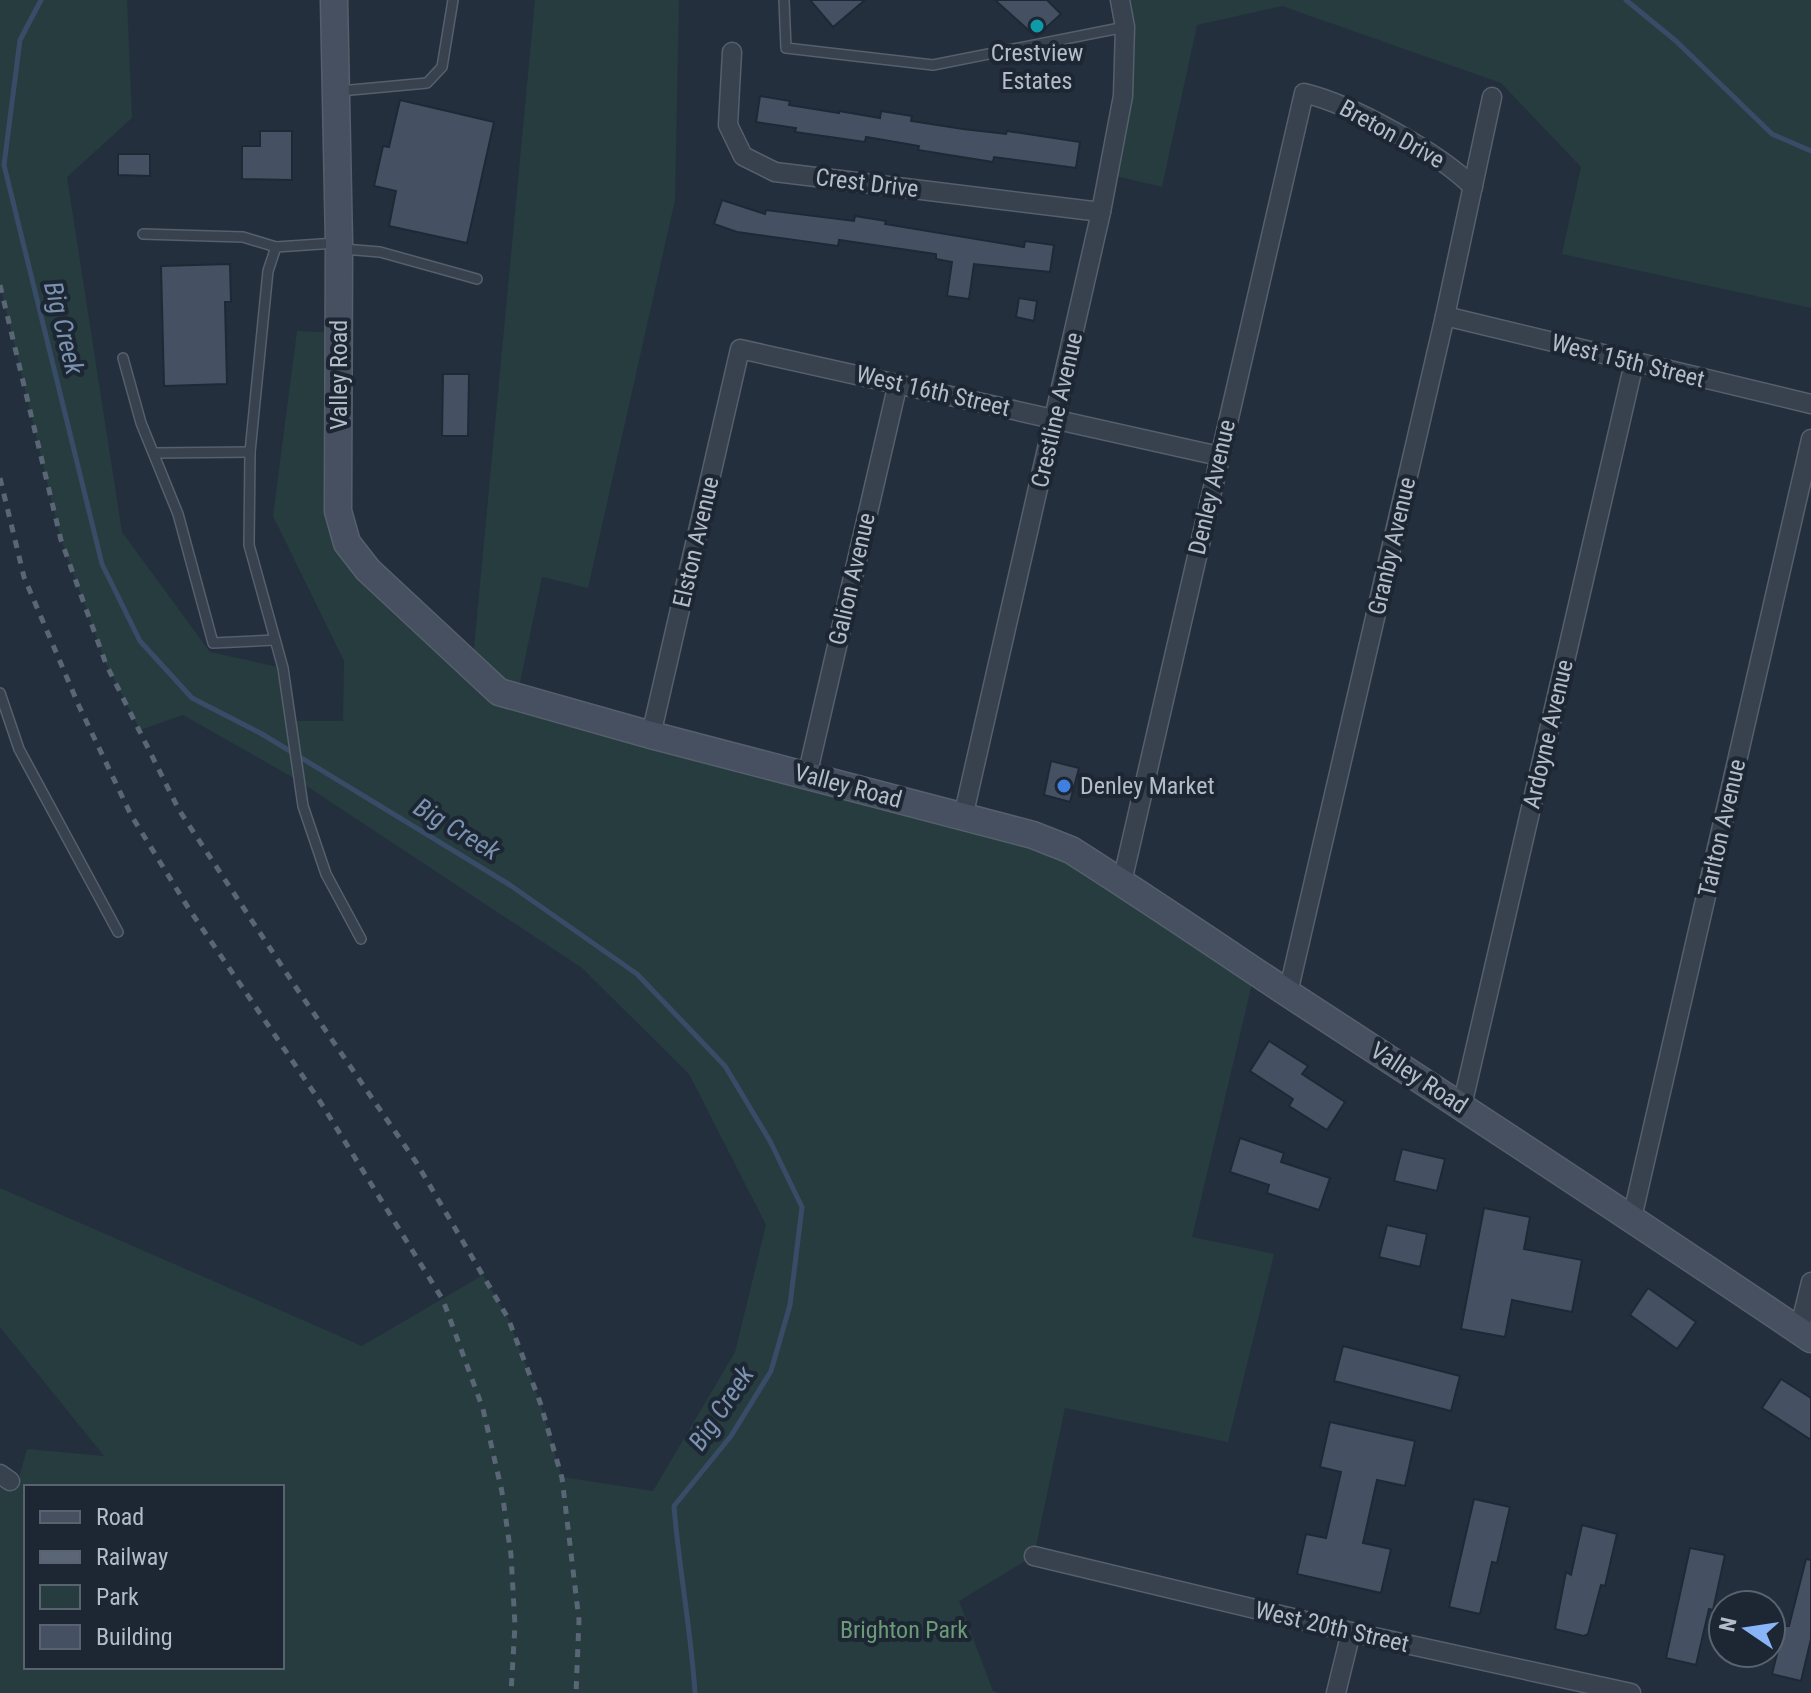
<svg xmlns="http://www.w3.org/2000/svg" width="1811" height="1693" font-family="'Roboto Condensed',sans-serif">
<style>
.green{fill:#263c3f;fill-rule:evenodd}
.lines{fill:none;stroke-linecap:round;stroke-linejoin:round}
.stream{stroke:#394c67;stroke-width:5}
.building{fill:#455162;stroke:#1f2835;stroke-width:2}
.lane-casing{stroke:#565f6c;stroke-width:12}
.street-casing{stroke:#565f6c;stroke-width:21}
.secondary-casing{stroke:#565f6c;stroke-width:29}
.lane{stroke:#38414e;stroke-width:9}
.street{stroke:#38414e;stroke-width:18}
.secondary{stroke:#465061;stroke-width:26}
.rail{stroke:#5a6575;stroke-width:5;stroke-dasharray:8 8;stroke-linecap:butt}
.culture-dot{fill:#0f9aa8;stroke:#1d2633;stroke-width:3}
.shop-dot{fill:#3f7fe0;stroke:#1d2633;stroke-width:3}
.labels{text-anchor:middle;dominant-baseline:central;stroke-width:8;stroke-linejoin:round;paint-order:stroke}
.poi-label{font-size:24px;fill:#b4bcc9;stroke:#1d2633}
.street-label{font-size:24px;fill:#b4bcc9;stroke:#1d2633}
.park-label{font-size:24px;fill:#6b9a76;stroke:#1d2633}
.water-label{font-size:26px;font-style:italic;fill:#7c92b1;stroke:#1d2633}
</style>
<rect width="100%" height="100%" fill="#242f3e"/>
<!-- green -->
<g class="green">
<path d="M0,0H127L132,118L67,177L122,532L210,652L283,668L291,721H343L344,661L273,516L297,331L339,333L347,543L472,669L535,0H679L675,200L588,588L542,577L517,697L1038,836L1255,971L1192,1237L1274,1254L1228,1442L1065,1408L1034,1556L959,1601L993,1691L1000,1693H0V1473L17,1484L27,1449L104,1456L0,1327V1188L362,1346L483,1275L508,1318L540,1402L562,1477L653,1491L735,1352L766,1225L689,1074L582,968L299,781L183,715L140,730L106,664L61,540L0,285ZM26,1487H282V1667H26Z"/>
<polygon points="1120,0 1811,0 1811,308 1562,254 1581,167 1501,83 1282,6 1197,25 1162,187 1108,174 1123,96"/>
</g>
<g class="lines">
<!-- stream -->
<g class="stream">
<path d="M41,0L20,40L4,165L102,564L140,641L192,698L262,734L510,885L637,974L725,1066L770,1141L802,1207L790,1305L771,1371L731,1436L674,1506C679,1569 691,1630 695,1693"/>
<polyline points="1626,0 1676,41 1772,134 1811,151"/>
</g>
</g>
<!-- building -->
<g class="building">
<polygon points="810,0 865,0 833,27"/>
<polygon points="995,0 1047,0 1061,14 1036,37"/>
<polygon points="760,96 790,101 789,105 839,113 839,111 880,118 881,111 912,116 911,121 963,129 1006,134 1007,131 1080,142 1076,168 994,157 993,162 949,155 918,150 919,146 866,137 865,142 795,132 796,128 756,122"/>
<polygon points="400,100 494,122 467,243 389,226 396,191 374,186 383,146 389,147"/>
<polygon points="260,131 292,131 292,180 242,179 242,146 260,146"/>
<polygon points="118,154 150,154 150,176 118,175"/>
<polygon points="722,200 765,214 766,210 854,221 855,216 886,221 885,224 1024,247 1025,241 1054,245 1050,272 974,264 969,299 947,296 952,262 936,259 936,254 839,240 838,246 737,232 714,224"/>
<polygon points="230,264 231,302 225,302 227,384 164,386 161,266"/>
<polygon points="1019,298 1037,301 1034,321 1016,317"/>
<polygon points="443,374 469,374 468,436 442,436"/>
<polygon points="1051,761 1079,768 1070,802 1044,795"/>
<polygon points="1269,1041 1308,1066 1302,1074 1345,1102 1327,1130 1289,1106 1293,1099 1250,1071"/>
<polygon points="1240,1138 1284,1153 1281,1162 1330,1178 1319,1210 1267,1193 1269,1185 1230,1172"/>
<polygon points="1402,1149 1445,1159 1437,1191 1394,1181"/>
<polygon points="1484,1208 1530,1217 1524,1249 1582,1260 1572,1312 1512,1300 1505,1337 1461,1329"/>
<polygon points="1387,1225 1427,1234 1420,1267 1379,1257"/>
<polygon points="1648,1288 1696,1322 1677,1349 1630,1315"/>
<polygon points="1343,1346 1460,1376 1451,1411 1334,1381"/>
<polygon points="1781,1379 1811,1398 1811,1440 1762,1408"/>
<polygon points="1330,1422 1415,1441 1405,1486 1377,1480 1363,1543 1391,1549 1381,1593 1297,1574 1306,1534 1326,1538 1341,1472 1320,1467"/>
<polygon points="1474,1499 1510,1507 1497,1563 1492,1562 1480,1614 1449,1607"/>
<polygon points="1582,1525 1617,1534 1605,1586 1601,1585 1588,1634 1584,1636 1555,1629 1566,1572 1571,1575"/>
<polygon points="1690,1548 1725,1555 1713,1610 1709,1609 1696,1665 1666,1658"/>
<polygon points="1806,1559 1811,1560 1811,1639 1801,1681 1772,1674 1784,1626 1789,1626"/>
</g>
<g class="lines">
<!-- lane casing -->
<g class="lane-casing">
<g id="lane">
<polyline points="784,0 786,48 933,65 1125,27"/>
<polyline points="340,91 427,83 442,67 453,0"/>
<polyline points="143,234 243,237 276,247 336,243"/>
<polyline points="276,247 268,271 250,452 249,545 283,668 303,806 326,874 361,939"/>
<polyline points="343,249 380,252 477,279"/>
<polyline points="123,358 141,423 178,514 213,643 275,640"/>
<polyline points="155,453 250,452"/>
<polyline points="0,693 19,749 118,932"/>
</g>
</g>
<!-- street casing -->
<g class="street-casing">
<g id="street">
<polyline points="732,52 728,125 743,156 775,172 1101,212"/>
<polyline points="1445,316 1811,404"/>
<polyline points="651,735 740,349 1219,456"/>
<polyline points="807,776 898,383"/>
<polyline points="963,817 1101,212 1123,96 1125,27 1120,0"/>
<path d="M1122,882L1304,93C1353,105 1438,152 1473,187"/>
<polyline points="1288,993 1445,316 1492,97"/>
<polyline points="1462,1106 1634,363"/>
<polyline points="1632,1218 1811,439"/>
<polyline points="1799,1331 1811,1282"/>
<polyline points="0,1474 10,1481"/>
<polyline points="1034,1556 1351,1632 1631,1693"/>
<polyline points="1336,1693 1351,1632"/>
</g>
</g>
<!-- secondary casing -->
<g class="secondary-casing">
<path id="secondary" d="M334,0L339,243L338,511L347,543L368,570L499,692L651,735L1033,835L1071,850C1145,897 1217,946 1289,994C1464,1108 1638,1222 1811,1339"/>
</g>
<!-- lane -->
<use href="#lane" class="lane"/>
<!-- street -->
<use href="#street" class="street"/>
<!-- secondary -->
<use href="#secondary" class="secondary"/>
<!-- rail -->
<g class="rail">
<polyline points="0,285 61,540 106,664 179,810 295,986 416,1162 508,1318 540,1402 562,1478 579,1620 576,1693"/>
<polyline points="0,478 24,577 79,706 131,815 189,909 321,1103 443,1300 483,1409 502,1492 511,1555 515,1625 511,1693"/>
</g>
</g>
<!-- markers -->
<circle class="culture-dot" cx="1037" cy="26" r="8"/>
<circle class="shop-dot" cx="1064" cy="786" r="8"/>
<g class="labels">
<!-- poi labels -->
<g class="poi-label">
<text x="1037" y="53">Crestview<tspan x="1037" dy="28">Estates</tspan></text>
<text x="1080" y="786" text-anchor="start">Denley Market</text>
</g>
<!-- street labels -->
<g class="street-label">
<text transform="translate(1392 134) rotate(29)">Breton Drive</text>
<text transform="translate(867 183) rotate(7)">Crest Drive</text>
<text transform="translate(1628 361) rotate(14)">West 15th Street</text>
<text transform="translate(339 375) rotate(-90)">Valley Road</text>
<text transform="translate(933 391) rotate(13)">West 16th Street</text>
<text transform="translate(1057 410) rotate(-77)">Crestline Avenue</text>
<text transform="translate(1212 487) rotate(-77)">Denley Avenue</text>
<text transform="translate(696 542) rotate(-77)">Elston Avenue</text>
<text transform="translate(1392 546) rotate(-77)">Granby Avenue</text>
<text transform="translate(852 579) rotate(-77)">Galion Avenue</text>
<text transform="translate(1548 734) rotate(-77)">Ardoyne Avenue</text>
<text transform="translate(848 786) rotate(15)">Valley Road</text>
<text transform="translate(1722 828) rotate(-77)">Tarlton Avenue</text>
<text transform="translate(1419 1078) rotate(33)">Valley Road</text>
<text transform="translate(1332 1627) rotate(13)">West 20th Street</text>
</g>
<!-- park labels -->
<g class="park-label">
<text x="904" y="1630">Brighton Park</text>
</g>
<!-- water labels -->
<g class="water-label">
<text transform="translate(64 328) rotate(76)">Big Creek</text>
<text transform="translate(457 829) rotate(31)">Big Creek</text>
<text transform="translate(721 1408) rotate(-56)">Big Creek</text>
</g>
</g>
<!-- legend -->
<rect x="24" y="1485" width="260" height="184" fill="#1d2633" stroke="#59626f" stroke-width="2"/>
<rect x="40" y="1511" width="40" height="12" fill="#465061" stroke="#59626f" stroke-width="2"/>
<text x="96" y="1525" font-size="24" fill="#b4bcc9">Road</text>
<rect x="40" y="1551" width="40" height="12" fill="#5a6575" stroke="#59626f" stroke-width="2"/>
<text x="96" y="1565" font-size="24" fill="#b4bcc9">Railway</text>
<rect x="40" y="1585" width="40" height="24" fill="#263c3f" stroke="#59626f" stroke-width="2"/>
<text x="96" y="1605" font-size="24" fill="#b4bcc9">Park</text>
<rect x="40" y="1625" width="40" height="24" fill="#455162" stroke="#59626f" stroke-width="2"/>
<text x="96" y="1645" font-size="24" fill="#b4bcc9">Building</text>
<!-- north arrow -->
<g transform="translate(1747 1629) rotate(283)"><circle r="38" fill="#1d2633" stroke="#59626f" stroke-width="2"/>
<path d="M0-6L14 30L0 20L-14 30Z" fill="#8ab4f8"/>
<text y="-12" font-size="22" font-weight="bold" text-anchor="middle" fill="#b4bcc9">N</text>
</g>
</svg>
